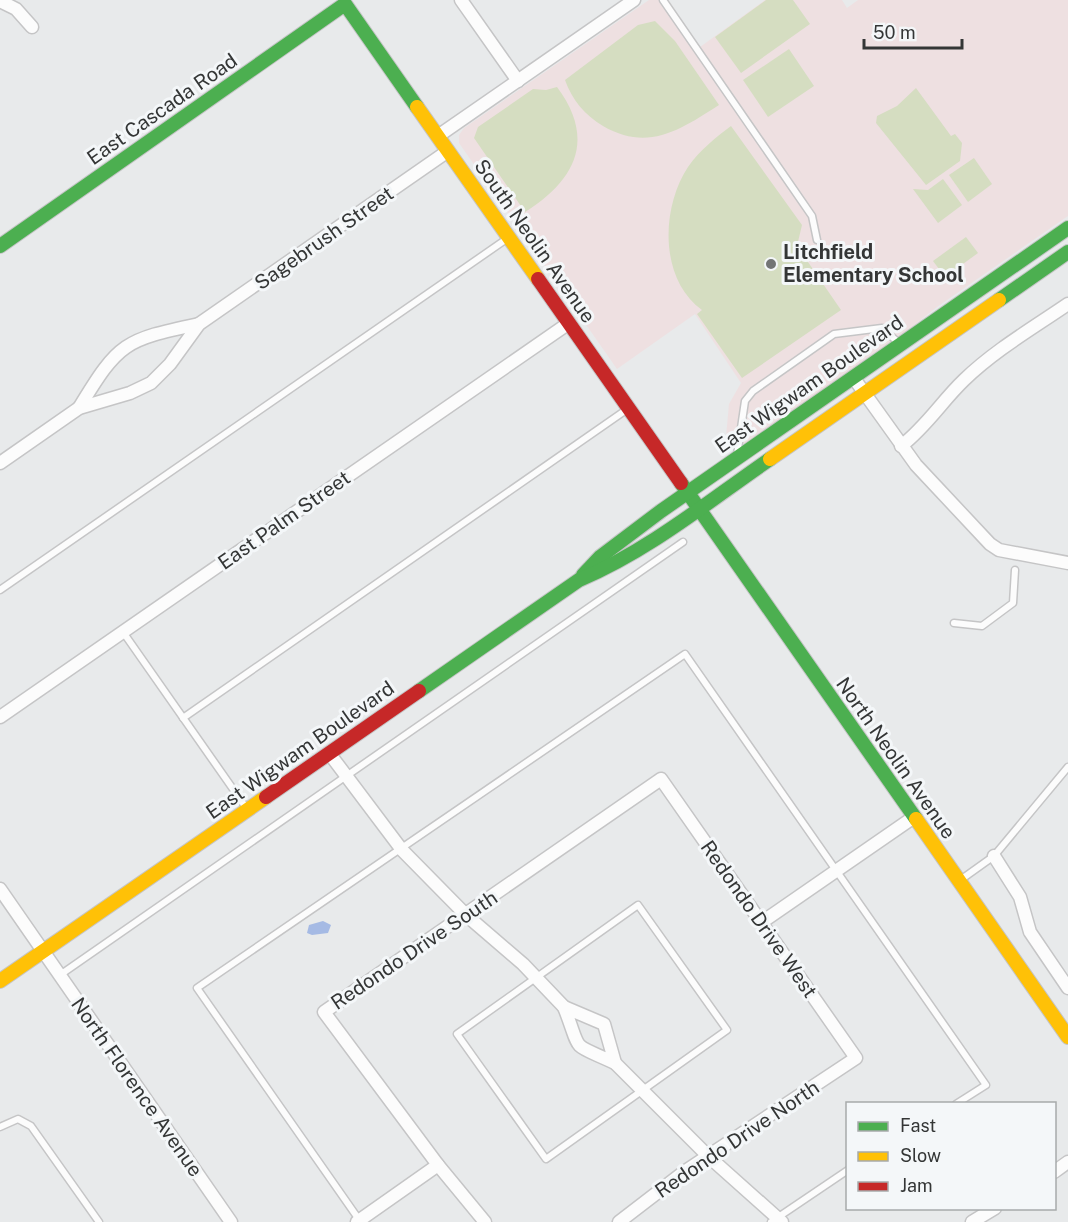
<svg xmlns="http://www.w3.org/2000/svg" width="1068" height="1222" font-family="'Public Sans',sans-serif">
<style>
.education{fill:#eee0e1}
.green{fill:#d5ddc1}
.water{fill:#a5bae4}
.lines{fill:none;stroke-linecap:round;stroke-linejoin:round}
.lane-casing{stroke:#c5c5c6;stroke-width:9}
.street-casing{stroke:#c5c5c6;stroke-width:15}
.fast-casing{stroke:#c5c5c6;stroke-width:16}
.slow-casing{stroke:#c5c5c6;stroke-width:16}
.jam-casing{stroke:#c5c5c6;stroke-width:16}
.lane{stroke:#fcfcfc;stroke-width:6}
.street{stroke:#fcfcfc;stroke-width:12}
.fast{stroke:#4caf50;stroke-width:14}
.slow{stroke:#ffc107;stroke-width:14}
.jam{stroke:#c62828;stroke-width:14}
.poi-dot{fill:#737575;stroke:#f4f7f9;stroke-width:2}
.labels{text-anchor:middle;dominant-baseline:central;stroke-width:6;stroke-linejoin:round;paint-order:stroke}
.street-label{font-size:20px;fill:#343636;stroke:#f4f7f9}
.poi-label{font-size:20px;font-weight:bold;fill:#343636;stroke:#f4f7f9;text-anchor:start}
</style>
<rect width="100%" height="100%" fill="#e8eaeb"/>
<!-- education -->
<polygon class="education" points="649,0 668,0 700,47 765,0 842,0 847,8 858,0 1068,0 1068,216 937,307 867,362 754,441 725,448 729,404 741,383 695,314 617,369 459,143 459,135 464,128"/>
<!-- green -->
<g class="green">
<polygon points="766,0 793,0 810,24 741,73 715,37"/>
<path d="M655,21L675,41L719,105C680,130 648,152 603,126C585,115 572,100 565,80L638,25Z"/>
<polygon points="789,49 814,86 768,117 743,80"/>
<path d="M557,87C596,139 576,180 525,212L474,138L478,127L533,89L546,90Z"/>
<polygon points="916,88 951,136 955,134 962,143 960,161 926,185 876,123 877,116 897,106"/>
<path d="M731,126L802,225L797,246L841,310L742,378L697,314L702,310C659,279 661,208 688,167C700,150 715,138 731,126Z"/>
<polygon points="974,158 992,184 968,202 949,175"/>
<polygon points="943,179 962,205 938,223 913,189 928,190"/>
<polygon points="966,237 978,253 945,277 933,261"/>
</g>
<!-- water -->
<polygon class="water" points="323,921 331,925 328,933 312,935 307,933 309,925"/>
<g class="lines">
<!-- lane casing -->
<g class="lane-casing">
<g id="lane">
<polyline points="663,0 812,216 817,240"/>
<polyline points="737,455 745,401 753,391 834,334 882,328 900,344"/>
<polyline points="0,590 508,238"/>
<polyline points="954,623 982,626 1013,603 1015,570"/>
<polyline points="123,632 247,809"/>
<polyline points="183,718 626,410"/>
<polyline points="959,881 994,856 1068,767"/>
<polygon points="638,905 727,1030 546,1159 457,1034"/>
<polyline points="60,975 683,542"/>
<polyline points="0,1127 18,1119 31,1126 99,1222"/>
<polyline points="360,1221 197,988 685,654 986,1085 956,1104"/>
<polyline points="771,1222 848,1170"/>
</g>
</g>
<!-- street casing -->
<g class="street-casing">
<g id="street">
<polyline points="461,0 518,81"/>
<polyline points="0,1 16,9 32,27"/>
<polyline points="438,136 634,0"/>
<polyline points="853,377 916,465 990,544 999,550 1068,563"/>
<path d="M79,408C119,342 124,340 199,324"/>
<path d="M901,446C926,427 942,401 964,380C995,350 1033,328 1068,304"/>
<polyline points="0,463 79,408 130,393 151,383 170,364 199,324 448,151"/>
<polyline points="0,717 569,323"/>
<polyline points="329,753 402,850 466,915 523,964 564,1007"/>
<polyline points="994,856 1020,897 1030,932 1068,988"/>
<polyline points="0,889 231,1222"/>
<polyline points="762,922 914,817"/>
<path d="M564,1007L604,1024L615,1063C568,1041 583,1055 564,1007Z"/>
<polyline points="615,1063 708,1156 782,1222"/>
<polyline points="1054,1172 1068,1162"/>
<polyline points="357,1222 438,1165"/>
<polyline points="485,1222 438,1165 324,1012 661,779 856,1058 684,1172 619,1222"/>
<polyline points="972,1222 995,1208"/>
</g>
</g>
<!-- fast casing -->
<g class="fast-casing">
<g id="fast">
<polyline points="0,246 345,4 417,107"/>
<polyline points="999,300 1068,252"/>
<polyline points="681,483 916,819"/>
<polyline points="583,575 600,557 661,511 1068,228"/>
<path d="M419,691L579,580C648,551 709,501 770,459"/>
</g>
</g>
<!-- slow casing -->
<g class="slow-casing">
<g id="slow">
<polyline points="417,107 538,279"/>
<polyline points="770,459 999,300"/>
<polyline points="916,819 1068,1037"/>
<polyline points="0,981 266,797"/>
</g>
</g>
<!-- jam casing -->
<g class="jam-casing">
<g id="jam">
<polyline points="538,279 681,483"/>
<polyline points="266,797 419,691"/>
</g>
</g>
<!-- lane -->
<use href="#lane" class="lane"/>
<!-- street -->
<use href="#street" class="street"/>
<!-- fast -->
<use href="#fast" class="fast"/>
<!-- slow -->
<use href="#slow" class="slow"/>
<!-- jam -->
<use href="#jam" class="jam"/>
</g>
<!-- markers -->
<circle class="poi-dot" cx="771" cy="264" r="6"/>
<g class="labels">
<!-- street labels -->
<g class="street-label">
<text transform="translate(162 109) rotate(-35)">East Cascada Road</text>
<text transform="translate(324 238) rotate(-35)">Sagebrush Street</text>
<text transform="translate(535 241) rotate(55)">South Neolin Avenue</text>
<text transform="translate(809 384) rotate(-35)">East Wigwam Boulevard</text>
<text transform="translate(284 520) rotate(-35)">East Palm Street</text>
<text transform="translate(300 750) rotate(-35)">East Wigwam Boulevard</text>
<text transform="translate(896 758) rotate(55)">North Neolin Avenue</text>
<text transform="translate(759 919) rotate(55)">Redondo Drive West</text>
<text transform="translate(414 950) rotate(-34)">Redondo Drive South</text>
<text transform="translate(137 1087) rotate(55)">North Florence Avenue</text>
<text transform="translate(737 1139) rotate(-34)">Redondo Drive North</text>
</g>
<!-- poi labels -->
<g class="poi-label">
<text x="783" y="252">Litchfield<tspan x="783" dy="23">Elementary School</tspan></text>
</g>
</g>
<!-- legend -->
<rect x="846" y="1102" width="210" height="108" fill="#f4f7f9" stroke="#a7aaab" stroke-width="1.5"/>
<rect x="858" y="1122" width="30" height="9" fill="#4caf50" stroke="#a7aaab" stroke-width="1.5"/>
<text x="900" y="1132" font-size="18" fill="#343636">Fast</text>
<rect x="858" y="1152" width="30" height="9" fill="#ffc107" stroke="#a7aaab" stroke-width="1.5"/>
<text x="900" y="1162" font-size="18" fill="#343636">Slow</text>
<rect x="858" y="1182" width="30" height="9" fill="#c62828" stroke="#a7aaab" stroke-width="1.5"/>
<text x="900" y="1192" font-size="18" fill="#343636">Jam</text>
<!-- scale -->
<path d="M864 39v9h98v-9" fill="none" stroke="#343636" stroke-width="3"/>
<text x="873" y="39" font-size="18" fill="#343636" stroke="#f4f7f9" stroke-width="4.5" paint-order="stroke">50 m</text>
</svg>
